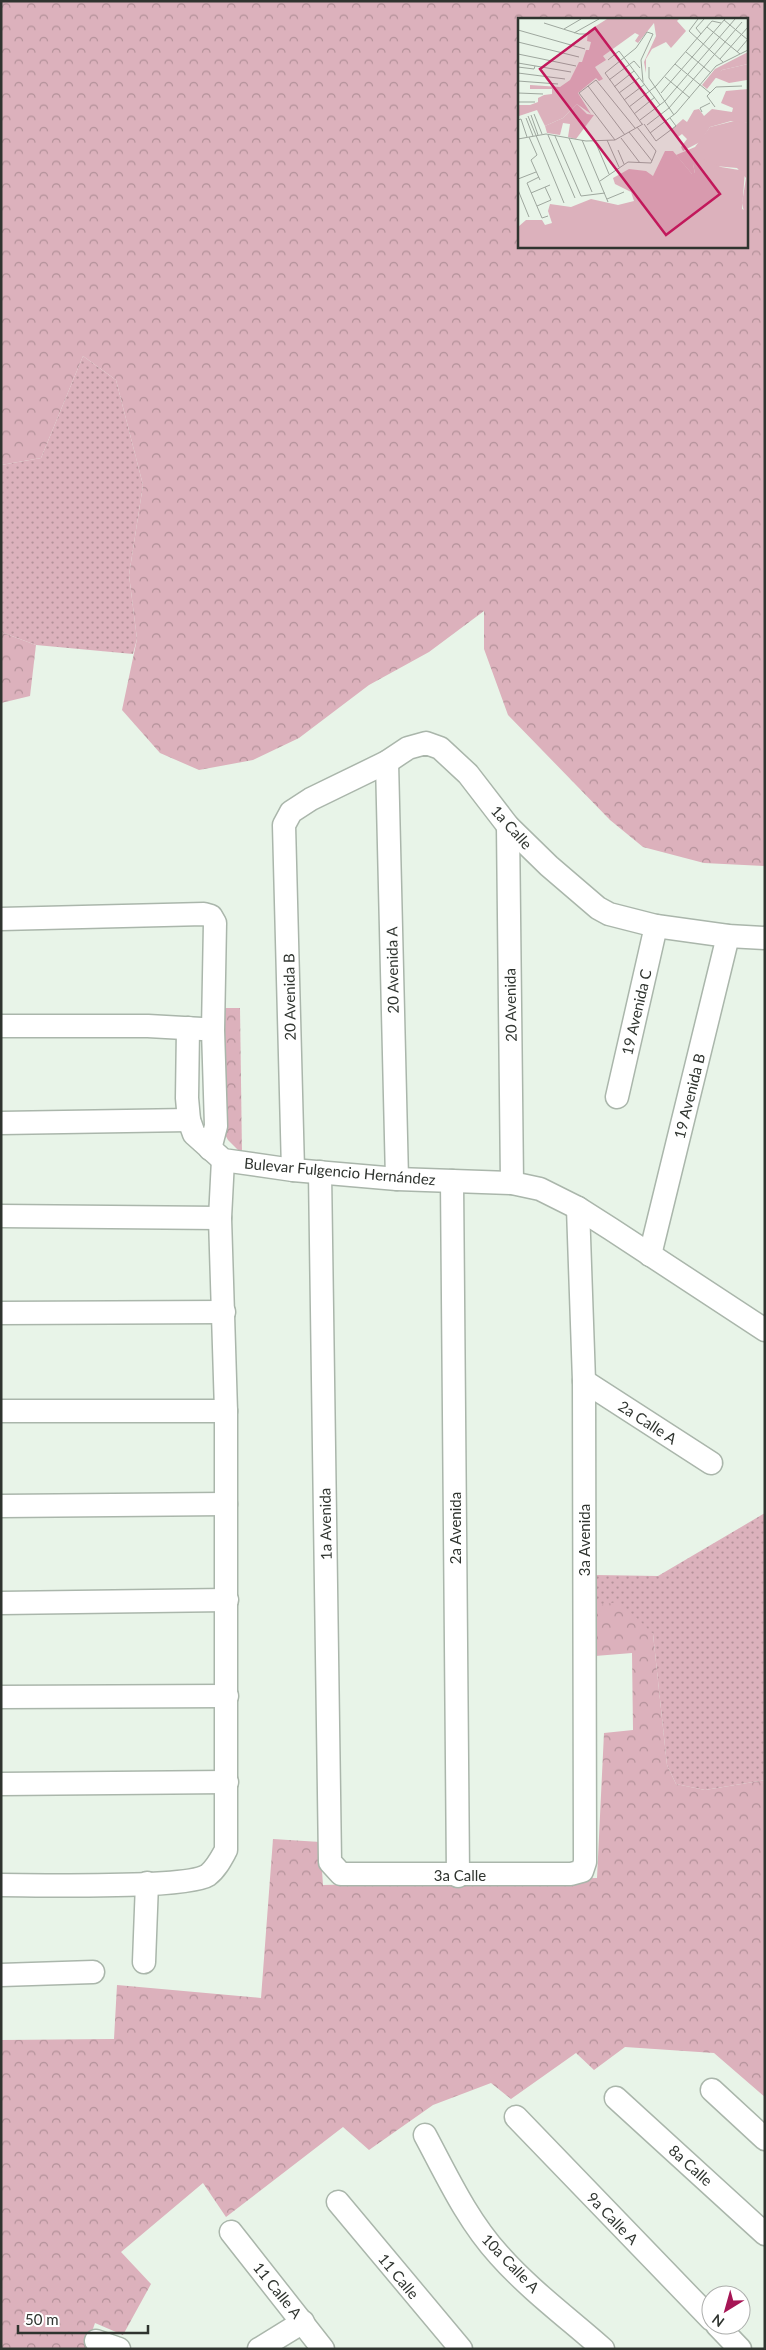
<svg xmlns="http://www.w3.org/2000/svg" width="766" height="2350" font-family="Lato,sans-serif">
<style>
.grass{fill:url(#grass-dots)}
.forest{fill:url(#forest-crowns);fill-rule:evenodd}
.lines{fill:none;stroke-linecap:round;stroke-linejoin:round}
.minor-casing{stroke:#aab6ab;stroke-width:25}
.minor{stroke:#fff;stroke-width:22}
.labels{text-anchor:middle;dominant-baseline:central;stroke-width:4;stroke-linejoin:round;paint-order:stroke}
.street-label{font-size:15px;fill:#2f342f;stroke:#fff}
.inset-road{fill:none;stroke:#9ea79e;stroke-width:1}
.view{fill:#c2185b;fill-opacity:0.15;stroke:#c2185b;stroke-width:2.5}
.inset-edge{fill:none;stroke:#2f342f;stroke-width:2.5}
</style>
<defs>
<pattern id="grass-dots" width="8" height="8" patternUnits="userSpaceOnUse" patternTransform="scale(1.25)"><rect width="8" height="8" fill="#dcb1bc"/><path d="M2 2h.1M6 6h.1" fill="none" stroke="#b39199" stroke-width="1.8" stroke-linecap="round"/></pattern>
<pattern id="forest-crowns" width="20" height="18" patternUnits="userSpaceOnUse" patternTransform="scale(1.25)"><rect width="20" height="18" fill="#dcb1bc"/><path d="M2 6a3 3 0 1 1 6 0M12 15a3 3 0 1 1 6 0" fill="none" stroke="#b39199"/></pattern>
</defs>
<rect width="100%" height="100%" fill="#e8f4e8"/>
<!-- grass -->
<g class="grass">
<polygon points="83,356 116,380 143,485 129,575 137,639 133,654 36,645 1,632 1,465 41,458"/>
<polygon points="765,1513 765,1780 705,1790 676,1784 667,1765 653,1634 595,1606 595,1575 658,1576"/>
</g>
<!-- forest -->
<g class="forest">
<path d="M1,1H765V866L704,863L643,847L610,820L508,715L484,649V611L429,652L369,685L299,738L253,760L199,770L160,753L122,710L137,639L129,575L143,485L116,380L83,356L41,458L1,465ZM520,19H747V246H520Z"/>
<polygon points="1,632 36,645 30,696 1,703"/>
<polygon points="220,1008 240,1008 242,1154 228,1140 219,1124"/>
<polygon points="617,1602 639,1620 653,1634 667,1765 676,1784 705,1790 765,1780 765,2097 714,2053 625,2047 594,2070 576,2053 511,2099 491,2083 433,2105 369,2150 343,2127 226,2217 203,2183 121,2252 151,2284 123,2335 95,2323 86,2349 1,2349 1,2040 114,2039 117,1985 261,1998 273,1839 320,1842 323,1885 597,1878 604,1733 633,1730 632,1653 595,1656 595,1606"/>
</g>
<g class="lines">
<!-- minor casing -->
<g class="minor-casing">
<g id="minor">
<polyline points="387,762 397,1179"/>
<polyline points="508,826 512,1183"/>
<polyline points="1,919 204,914 211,916 215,923 213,1030 216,1126 210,1149"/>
<polyline points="1,1026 148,1026 202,1029"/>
<polyline points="188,1028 187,1098 189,1120 194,1134 223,1160 293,1170 397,1179 512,1183 540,1189 578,1208 611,1229 765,1330"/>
<polyline points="617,1097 656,926"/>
<polyline points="1,1123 189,1120"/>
<polyline points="293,1170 284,825 291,812 311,799 387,762 408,748 426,743 440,748 468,774 508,826 549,866 598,908 609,914 656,926 728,936 765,938"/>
<polyline points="320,1172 330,1862 341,1874 571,1874 582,1871 585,1862 584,1381 578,1208"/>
<polyline points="452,1181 458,1876"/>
<polyline points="1,1216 220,1218"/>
<polyline points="650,1255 728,936"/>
<polyline points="1,1313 224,1312"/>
<polyline points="584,1381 711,1463"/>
<polyline points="1,1411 226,1411"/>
<polyline points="1,1506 226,1504"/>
<polyline points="1,1603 227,1600"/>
<polyline points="1,1697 227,1696"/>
<polyline points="1,1784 227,1782"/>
<path d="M1,1885C36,1885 187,1889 208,1875C216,1869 221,1859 226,1850V1411L220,1218L223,1160"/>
<polyline points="144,1962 147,1883"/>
<polyline points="1,1975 93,1972"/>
<polyline points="712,2090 765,2139"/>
<polyline points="616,2098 765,2234"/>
<polyline points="516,2117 711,2319"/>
<path d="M425,2135C447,2176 467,2220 499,2255C530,2290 568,2318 603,2349"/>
<polyline points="338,2202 461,2349"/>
<polyline points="231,2232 323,2349"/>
<polyline points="717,2325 740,2349"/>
<polyline points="96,2341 119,2349"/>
<polyline points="259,2349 303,2322"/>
</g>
</g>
<!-- minor -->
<use href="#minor" class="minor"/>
</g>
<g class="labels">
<!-- street labels -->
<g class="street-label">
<text transform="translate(512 827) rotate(48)">1a Calle</text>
<text transform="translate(392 970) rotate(-91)">20 Avenida A</text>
<text transform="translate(289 997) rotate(-91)">20 Avenida B</text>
<text transform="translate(510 1005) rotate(-91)">20 Avenida</text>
<text transform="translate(636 1012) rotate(-77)">19 Avenida C</text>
<text transform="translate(689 1096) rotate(-76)">19 Avenida B</text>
<text transform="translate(340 1171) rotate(5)">Bulevar Fulgencio Hernández</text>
<text transform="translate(648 1422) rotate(33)">2a Calle A</text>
<text transform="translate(325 1524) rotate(-91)">1a Avenida</text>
<text transform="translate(455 1528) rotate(-90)">2a Avenida</text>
<text transform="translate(584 1540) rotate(-90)">3a Avenida</text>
<text x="460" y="1875">3a Calle</text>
<text transform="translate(691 2165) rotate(42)">8a Calle</text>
<text transform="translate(613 2218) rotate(46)">9a Calle A</text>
<text transform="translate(511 2263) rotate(46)">10a Calle A</text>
<text transform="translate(399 2276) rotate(50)">11 Calle</text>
<text transform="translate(278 2290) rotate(51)">11 Calle A</text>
</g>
</g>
<!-- overview -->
<g transform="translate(518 18)">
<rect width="230" height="230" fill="#e8f4e8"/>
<path d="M59,86L69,96L76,97L58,121L50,119L52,106L45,105L42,117L29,115L27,108L45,100ZM220,102L230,105V194H226L224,185L228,160L219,150L175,146L177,156H174L158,137L177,129L192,109Z" fill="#dcb1bc"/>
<path d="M89,1H161L159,3L168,13L153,30L148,24L134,31L128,41V55L126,44L138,18L136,5L120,25L117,23L121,17L117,15L85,38L88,42L77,49L85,61L81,63L78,60L60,75L73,96L59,86L45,100L27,108L19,92L1,98L0,87H12L20,84V80L26,77L34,76V71H12V67L42,69L52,62L61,44H64L68,32H71L73,24L69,23L70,13ZM230,46V64L229,62L211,65L196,59L204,52ZM230,71V105L213,103L192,109L182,124L165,133L163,129L169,121L164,116L160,119L153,112L165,101L169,104L176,92L181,91L186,98L194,91L214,94L215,90L203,85L208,73ZM147,133H155L174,156L177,155L175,146L184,141L203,149L227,153L224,191L230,194V229H0V209L8,202H24L27,207L34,205L30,193L32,186L53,189L73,181L100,187L116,183L113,174L97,166L95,160L111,151L128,153L135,158Z" fill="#dcb1bc"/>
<path d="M230,34V46L204,52L189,71L184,67L197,51Z" fill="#dcb1bc"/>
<path class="inset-road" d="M180,1L171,13L205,44M206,2L230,22M26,5L61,16H70M189,9L222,36M46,11L63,1M0,12L67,31M56,15L81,1M183,16L178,10L186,1M0,24L61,39M168,34L193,55M219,34L230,21M0,36L58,48M202,41L230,9M90,42L101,33L142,87M0,45L53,54M157,46L192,75M0,49L16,51L17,48M131,49V60L156,97M0,55L47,61M147,59L172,80M91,62L116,43L122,50M0,63L40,66M70,68L107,117M96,69L116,53M0,75L25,76M101,75L121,60M143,75L207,1M106,82L127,66M0,84H17M111,89L138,68L194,3L203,5M197,89L189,78L198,69L224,68M184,94L182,90L192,85M16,96L24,116M116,96L137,79M13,97L20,117M10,98L46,185M8,100L15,118M0,102L3,101L9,119M122,102L147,83L217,1M124,106L87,55L118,30L129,14L135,16L123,42L125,64M126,106L138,123L158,108L152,100M129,107L151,90L224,4M111,114L134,143M132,115L158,95L198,48L230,32M30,117L57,180M37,118L63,178L87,175M11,119L19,137L13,142L22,162M51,120L74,174M103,120L122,145M0,121L28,116L68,123L97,122L125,106M64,122L90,184M89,122L101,149M97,122L61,75L78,62L117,110M77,123L91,156M100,132L106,146M21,159L9,165L24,200L30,198M0,161L18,154M82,163L110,144L133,145L138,133L119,109M0,172L11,199M13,175L32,167M89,181L106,174M19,188L33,182L27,169"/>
<path class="view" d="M77,10L202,176L148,217L22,51Z"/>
<rect width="230" height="230" class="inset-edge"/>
</g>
<!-- border -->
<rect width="766" height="2350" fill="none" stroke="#2f342f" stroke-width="5"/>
<!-- north arrow -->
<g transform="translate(726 2310) rotate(217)"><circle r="24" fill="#ffffff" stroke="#acaeac"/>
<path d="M0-4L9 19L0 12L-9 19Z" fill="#a61555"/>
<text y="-8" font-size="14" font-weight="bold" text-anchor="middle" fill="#2f342f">N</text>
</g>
<!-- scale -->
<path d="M18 2325v8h130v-8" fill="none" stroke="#2f342f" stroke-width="2.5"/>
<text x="25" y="2325" font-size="15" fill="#2f342f" stroke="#ffffff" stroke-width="4" paint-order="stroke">50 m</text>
</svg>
